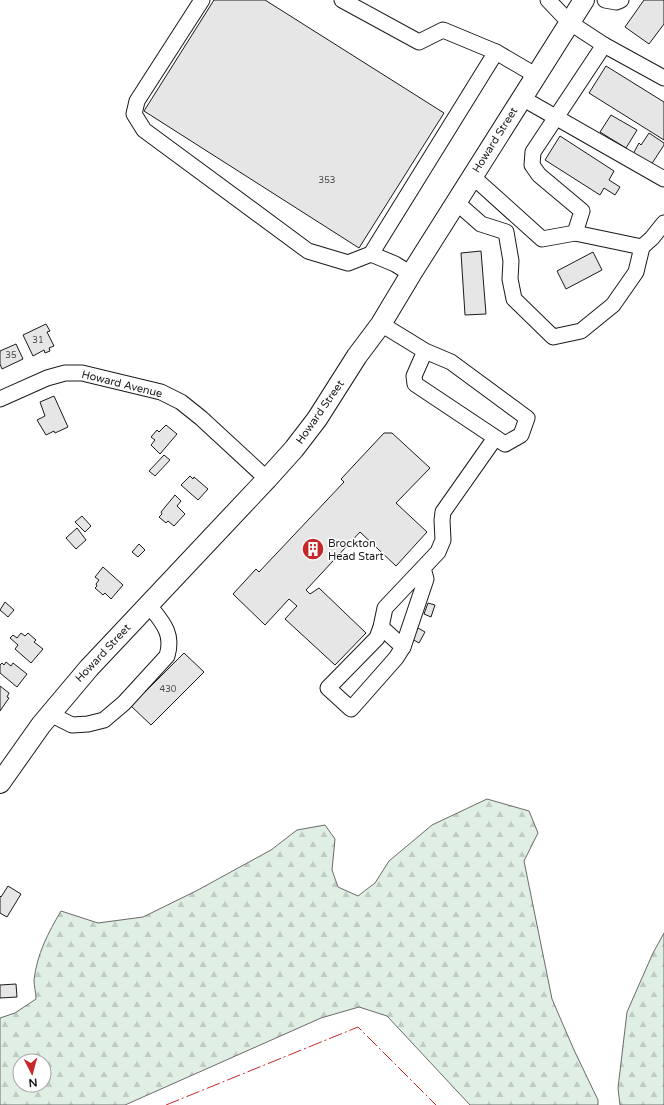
<svg xmlns="http://www.w3.org/2000/svg" width="664" height="1105" font-family="'Varela Round',sans-serif">
<style>
.forest{fill:url(#forest-firs);stroke:#6a6a6a;fill-rule:evenodd}
.building{fill:#e6e6e6;stroke:#1a1a1a}
.lines{fill:none;stroke-linecap:round;stroke-linejoin:round}
.minor-casing{stroke:#1a1a1a;stroke-width:17}
.major-casing{stroke:#1a1a1a;stroke-width:22}
.minor{stroke:#fff;stroke-width:15}
.major{stroke:#fff;stroke-width:20}
.power{stroke:#c62828;stroke-width:1;stroke-dasharray:14 3 2 3;stroke-linecap:butt}
.labels{text-anchor:middle;dominant-baseline:central;stroke-width:3;stroke-linejoin:round;paint-order:stroke}
.number-label{font-size:9px;fill:#4d4d4d}
.street-label{font-size:11px;fill:#1a1a1a;stroke:#fff}
.poi-label{font-size:11px;fill:#1a1a1a;stroke:#fff;text-anchor:start}
</style>
<defs>
<pattern id="forest-firs" width="22" height="20" patternUnits="userSpaceOnUse"><rect width="22" height="20" fill="#e0efe3"/><path d="M5 1l3.5 6h-7zM16 11l3.5 6h-7z" fill="#c0ccc2"/></pattern>
</defs>
<rect width="100%" height="100%" fill="#fff"/>
<!-- forest -->
<g class="forest">
<path d="M487,799L529,811L538,833L524,861L552,999L574,1050L598,1100V1105H470L387,1016L359,1007L321,1018L125,1105H0V1018L15,1013L36,999C36,993 34,986 34,980C37,954 48,933 61,911L98,923L143,917L196,891L271,850L297,830L325,825L335,839L332,870L338,887L358,896L375,883L389,861L432,825ZM20,1061H44V1085H20Z"/>
<polygon points="664,933 664,1105 620,1105 618,1088 627,1012 653,953"/>
</g>
<!-- building -->
<g class="building">
<polygon points="214,0 265,0 444,113 359,248 144,111"/>
<polygon points="644,0 664,0 664,24 649,44 625,27"/>
<polygon points="606,66 664,102 664,140 589,93"/>
<polygon points="611,115 637,130 626,148 600,132"/>
<polygon points="649,133 664,143 664,145 651,165 633,154 639,143 641,145"/>
<polygon points="560,136 614,171 609,180 620,187 615,195 604,188 600,195 545,160"/>
<polygon points="481,251 486,314 465,315 461,253"/>
<polygon points="593,252 602,270 566,289 557,271"/>
<polygon points="46,324 50,331 47,332 54,346 49,348 50,351 45,353 44,350 33,356 23,335"/>
<polygon points="16,344 23,359 2,369 0,364 0,351"/>
<polygon points="54,396 68,427 55,433 54,431 46,435 37,420 45,416 40,402"/>
<polygon points="166,425 177,434 160,454 151,445 155,440 151,437 157,430 159,432"/>
<polygon points="384,433 392,433 430,468 396,503 427,532 396,566 360,532 306,590 310,594 319,588 366,633 335,665 285,619 297,606 289,599 265,625 233,594 256,569 259,572 344,482 341,479"/>
<polygon points="164,455 170,460 155,476 149,471"/>
<polygon points="190,476 193,479 194,477 208,489 198,500 181,485"/>
<polygon points="175,495 181,501 177,506 185,514 174,526 168,521 166,523 159,517 162,514 161,512"/>
<polygon points="82,516 91,526 85,532 75,522"/>
<polygon points="77,528 86,540 76,549 66,538"/>
<polygon points="139,544 145,550 138,557 132,552"/>
<polygon points="103,567 123,585 111,599 105,593 103,595 95,588 97,586 96,584 99,580 95,577"/>
<polygon points="5,602 14,610 8,617 0,610"/>
<polygon points="428,603 435,605 431,617 424,614"/>
<polygon points="418,628 425,632 419,643 412,639"/>
<polygon points="21,633 25,636 28,633 36,640 34,642 43,649 31,663 15,649 18,645 10,638 13,635 17,638"/>
<polygon points="184,653 204,672 151,725 131,706"/>
<polygon points="6,662 11,666 13,663 27,674 17,687 0,673 0,665 2,663 4,665"/>
<polygon points="0,686 9,693 7,697 9,698 0,711"/>
<polygon points="8,886 21,894 7,917 0,913 0,896 1,897"/>
<polygon points="16,984 17,997 0,998 0,985"/>
</g>
<g class="lines">
<!-- minor casing -->
<g class="minor-casing">
<g id="minor">
<polyline points="202,0 137,101 134,114 144,130 308,251 348,263 371,254 496,52"/>
<polyline points="342,0 419,42 443,30 496,52 537,76"/>
<polyline points="605,0 616,2 621,0"/>
<polyline points="604,45 664,78"/>
<polyline points="522,98 664,179"/>
<polyline points="472,176 542,239 575,233 582,211 539,175 532,165 533,152 604,45 569,22 548,0"/>
<polyline points="456,202 481,224 506,232 511,261 510,279 514,299 553,337 581,331 613,305 636,272 642,247"/>
<polyline points="575,233 642,247 652,238 664,223"/>
<polyline points="371,254 395,264 411,274"/>
<polyline points="381,324 425,351 451,362 527,418 521,435 505,444 415,384 414,376 425,351"/>
<polyline points="0,399 47,378 65,373 82,373 161,392 181,402 201,418 267,479"/>
<polyline points="423,568 426,579 403,647 396,658 351,709 328,688 377,638 381,627 385,608 438,552 443,540 442,520 443,512 495,438"/>
<polyline points="381,627 403,647"/>
<path d="M50,714L72,725L88,724L104,720L124,703L167,656C174,633 162,622 148,604"/>
</g>
</g>
<!-- major casing -->
<g class="major-casing">
<polyline id="major" points="0,783 41,725 89,668 267,479 294,449 317,419 357,356 381,324 411,274 584,0"/>
</g>
<!-- minor -->
<use href="#minor" class="minor"/>
<!-- major -->
<use href="#major" class="major"/>
<!-- power -->
<polyline class="power" points="166,1105 358,1027 436,1105"/>
</g>
<!-- icons -->
<defs>
<g id="building-disc" transform="scale(1.15)"><circle r="9.5" fill="#c62828" stroke="#fff"/><path d="M-4-6H4V6H1V3H-1V6H-4ZM-2.5-4.3h1.7v1.8h-1.7ZM.8-4.3h1.7v1.8H.8ZM-2.5-1h1.7V.8h-1.7ZM.8-1h1.7V.8H.8Z" fill="#fff"/></g>
</defs>
<g fill-rule="evenodd">
<use href="#building-disc" x="313" y="549"/>
</g>
<g class="labels">
<!-- number labels -->
<g class="number-label">
<text x="327" y="180">353</text>
<text x="38" y="340">31</text>
<text x="11" y="355">35</text>
<text x="168" y="689">430</text>
</g>
<!-- street labels -->
<g class="street-label">
<text transform="translate(495 140) rotate(-58)">Howard Street</text>
<text transform="translate(122 384) rotate(14)">Howard Avenue</text>
<text transform="translate(320 412) rotate(-55)">Howard Street</text>
<text transform="translate(103 653) rotate(-47)">Howard Street</text>
</g>
<!-- poi labels -->
<g class="poi-label">
<text x="328" y="543">Brockton<tspan x="328" dy="13">Head Start</tspan></text>
</g>
</g>
<!-- north arrow -->
<g transform="translate(32 1073) rotate(174)"><circle r="19" fill="#ffffff" stroke="#a3a3a3"/>
<path d="M0-3L7 15L0 10L-7 15Z" fill="#c62828"/>
<text y="-6" font-size="11" font-weight="bold" text-anchor="middle" fill="#1a1a1a">N</text>
</g>
</svg>
